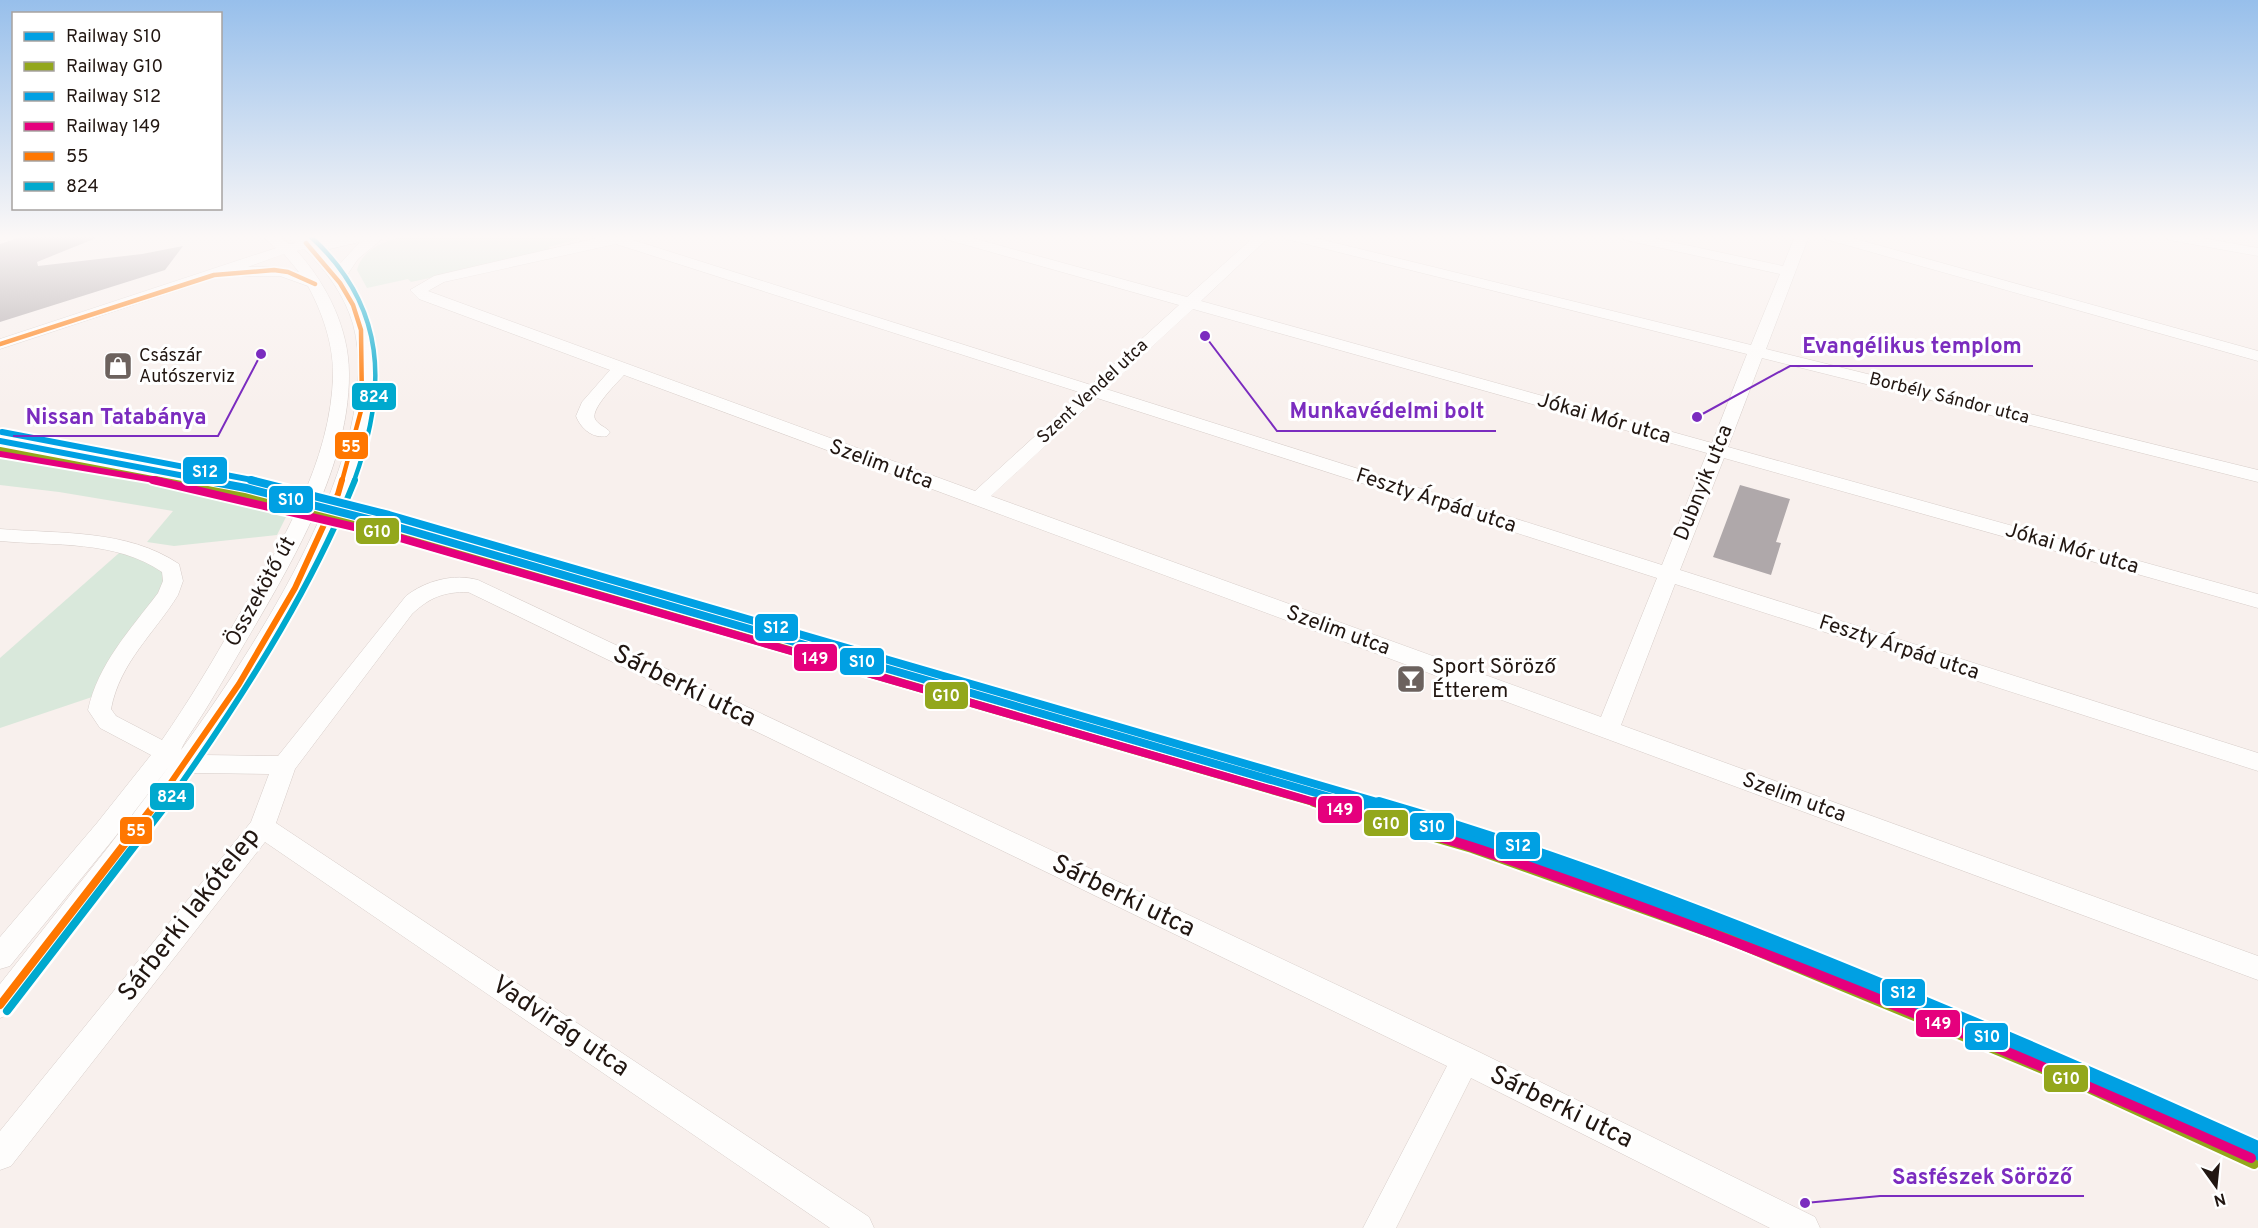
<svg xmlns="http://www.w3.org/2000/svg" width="2258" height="1228" font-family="Overpass,sans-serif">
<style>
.green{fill:#d9e8db}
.building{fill:#afa8aa}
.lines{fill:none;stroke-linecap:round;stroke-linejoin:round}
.minor-casing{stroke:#d7cdc9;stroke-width:1}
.minor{fill:#fefdfc;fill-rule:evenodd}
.bus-1-far2-casing{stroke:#fff;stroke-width:8}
.bus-1-far1-casing{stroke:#fff;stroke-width:10}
.bus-1-casing{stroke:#fff;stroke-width:13}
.bus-2-far2-casing{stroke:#fff;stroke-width:8}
.bus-2-far1-casing{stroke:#fff;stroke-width:10}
.bus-2-casing{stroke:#fff;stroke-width:13}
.bus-1-far2{stroke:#ff7701;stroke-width:4.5}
.bus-1-far1{stroke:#ff7701;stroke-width:6}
.bus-1{stroke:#ff7701;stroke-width:8}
.bus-2-far2{stroke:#00a9ce;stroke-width:4.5}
.bus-2-far1{stroke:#00a9ce;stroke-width:6}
.bus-2{stroke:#00a9ce;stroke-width:8}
.rail-1-far2-casing{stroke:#fff;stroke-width:10}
.rail-1-far1-casing{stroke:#fff;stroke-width:12}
.rail-1-casing{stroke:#fff;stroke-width:14}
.rail-2-far2-casing{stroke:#fff;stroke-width:10}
.rail-2-far1-casing{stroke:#fff;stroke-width:12}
.rail-2-casing{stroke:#fff;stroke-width:14}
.rail-3-far2-casing{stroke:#fff;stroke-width:10}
.rail-3-far1-casing{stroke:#fff;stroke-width:12}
.rail-3-casing{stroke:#fff;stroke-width:14}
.rail-4-far2-casing{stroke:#fff;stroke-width:10}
.rail-4-far1-casing{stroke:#fff;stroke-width:12}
.rail-4-casing{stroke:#fff;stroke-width:14}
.rail-1-far2{stroke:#00a0e3;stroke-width:6}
.rail-1-far1{stroke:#00a0e3;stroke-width:8}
.rail-1{stroke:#00a0e3;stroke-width:10}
.rail-2-far2{stroke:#93a71c;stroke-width:6}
.rail-2-far1{stroke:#93a71c;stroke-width:8}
.rail-2{stroke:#93a71c;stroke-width:10}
.rail-3-far2{stroke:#00a0e3;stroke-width:6}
.rail-3-far1{stroke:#00a0e3;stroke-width:8}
.rail-3{stroke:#00a0e3;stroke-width:10}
.rail-4-far2{stroke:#e5007d;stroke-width:6}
.rail-4-far1{stroke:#e5007d;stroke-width:8}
.rail-4{stroke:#e5007d;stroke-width:10}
.labels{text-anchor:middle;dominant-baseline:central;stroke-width:6;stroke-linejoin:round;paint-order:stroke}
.far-poi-label{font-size:18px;fill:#211611;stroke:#fff;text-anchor:start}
.far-street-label{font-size:18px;fill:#211611;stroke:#fff}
.street-label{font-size:21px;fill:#211611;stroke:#fff}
.poi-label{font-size:21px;fill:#211611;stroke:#fff;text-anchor:start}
.near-street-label{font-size:26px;fill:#211611;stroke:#fff}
.leader{fill:none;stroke:#7b2cbf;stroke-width:2}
.callout-dot{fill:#7b2cbf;stroke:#fff;stroke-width:2}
.callout-label{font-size:22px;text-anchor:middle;font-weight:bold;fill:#7b2cbf;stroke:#fff;stroke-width:6;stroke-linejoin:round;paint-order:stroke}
.line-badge{stroke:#fff;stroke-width:2}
.badge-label{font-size:16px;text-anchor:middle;font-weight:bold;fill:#fff}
</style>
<rect width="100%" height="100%" fill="#f8f0ed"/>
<!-- green -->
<g class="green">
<path d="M404,236H583L585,237L549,247L550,252L411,282L408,279L367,288L357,270C362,249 385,241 404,236Z"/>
<polygon points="0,449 108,465 291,507 277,535 174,546 147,542 173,511 59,492 0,485"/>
<polygon points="127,546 145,554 173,581 101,694 0,728 0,658"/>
</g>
<!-- building -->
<g class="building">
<polygon points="25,236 101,236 37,262 38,266 142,254 183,246 165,270 0,322 0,244"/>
<polygon points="1740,485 1790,499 1776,542 1781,543 1771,575 1713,557"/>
</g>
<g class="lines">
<!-- minor casing -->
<g class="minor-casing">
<g id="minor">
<path d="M262,236H278L289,244L296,243L289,236H305L309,239L325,236H379L382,239L358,259L345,278C356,294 366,312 370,331C399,462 272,649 203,755L278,756L406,596C425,581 454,573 478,580L1475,1050L1815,1217L1820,1228H1770L1471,1078L1396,1228H1363L1447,1066L468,592C444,592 430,597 412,614L295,769L276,823L869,1217L874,1228H830L265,842L11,1166L0,1170V1131L251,822L269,774L191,773L127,861L10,1014L0,1018V984L109,846L170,765L115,837L10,966L0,969V937L97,823L151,755L100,728L88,710C98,664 130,630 158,593L163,581L162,572C116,540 53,546 0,541V529C60,534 127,529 179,564L183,581L178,595C154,634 120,662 111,709L116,716L162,740C189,701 213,661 236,620C280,546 332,461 333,373C333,343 322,312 308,286L280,276H243L238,275L236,271L0,349V339L276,248ZM360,242L337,267L317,246L322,245L329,249ZM304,249C326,270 344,294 353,324C387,449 252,652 181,750C184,742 192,731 197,723C207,708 216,692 225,677C276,588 350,478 349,373C349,328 326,283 297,251ZM284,254L299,272L272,267H248Z"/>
<path d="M606,236H639L633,240L1091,385L1179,305L945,239L943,236H965L1187,297L1255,236H1270L1201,301L1712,443L1747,354L1286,239L1284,236H1307L1751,345L1780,274L1625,240L1618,236H1644L1783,266L1795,236H1809L1766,349L2258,470V482L1762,358L1728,447L2258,594V608L1724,458L1680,570L2258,753V771L1675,584L1621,725L2258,956V980L624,375C617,383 590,409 595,419C598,425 606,427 610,432L607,436C593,439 581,429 576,416L582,402L610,370L419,299L410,290L434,276ZM616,244L1082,393L975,491L428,291L444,282ZM1193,309L1707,453L1662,565L1106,389ZM1097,398L1657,578L1601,717L991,496Z"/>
<polygon points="1823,236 1845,236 2258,351 2258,361 1825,239"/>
<polygon points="2162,236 2191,236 2258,248 2258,256 2169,240"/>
</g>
</g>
<!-- minor -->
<use href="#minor" class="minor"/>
<!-- bus-1-far2 casing -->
<g class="bus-1-far2-casing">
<g id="bus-1-far2">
<polyline points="306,243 340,283 353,305 361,330 362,407 342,481"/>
<polyline points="0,344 214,275 274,270 288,272 315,284"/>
</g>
</g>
<!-- bus-1-far1 casing -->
<g class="bus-1-far1-casing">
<polyline id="bus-1-far1" points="156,804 239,684 295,588 338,494 342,480"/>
</g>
<!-- bus-1 casing -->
<g class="bus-1-casing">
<polyline id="bus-1" points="0,1005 157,802"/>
</g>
<!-- bus-2-far2 casing -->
<g class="bus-2-far2-casing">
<path id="bus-2-far2" d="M310,236C387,306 388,388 354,481"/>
</g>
<!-- bus-2-far1 casing -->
<g class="bus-2-far1-casing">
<path id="bus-2-far1" d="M167,804C239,702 308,596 355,480"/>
</g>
<!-- bus-2 casing -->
<g class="bus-2-casing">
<polyline id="bus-2" points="7,1011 168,802"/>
</g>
<!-- bus-1-far2 -->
<use href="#bus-1-far2" class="bus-1-far2"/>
<!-- bus-1-far1 -->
<use href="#bus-1-far1" class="bus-1-far1"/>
<!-- bus-1 -->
<use href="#bus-1" class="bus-1"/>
<!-- bus-2-far2 -->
<use href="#bus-2-far2" class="bus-2-far2"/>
<!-- bus-2-far1 -->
<use href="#bus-2-far1" class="bus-2-far1"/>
<!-- bus-2 -->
<use href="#bus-2" class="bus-2"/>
<!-- rail-1-far2 casing -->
<g class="rail-1-far2-casing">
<polyline id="rail-1-far2" points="0,441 211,481"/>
</g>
<!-- rail-1-far1 casing -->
<g class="rail-1-far1-casing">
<polyline id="rail-1-far1" points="203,480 246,488 387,524 1354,804"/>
</g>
<!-- rail-1 casing -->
<g class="rail-1-casing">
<polyline id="rail-1" points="1348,802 1475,839 1731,931 2088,1078 2258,1156"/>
</g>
<!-- rail-2-far2 casing -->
<g class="rail-2-far2-casing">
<polyline id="rail-2-far2" points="0,450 163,481"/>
</g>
<!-- rail-2-far1 casing -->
<g class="rail-2-far1-casing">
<polyline id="rail-2-far1" points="155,480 244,497 385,533 1320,804"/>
</g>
<!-- rail-2 casing -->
<g class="rail-2-casing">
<polyline id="rail-2" points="1314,802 1472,848 1728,939 2084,1086 2254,1164"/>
</g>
<!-- rail-3-far2 casing -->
<g class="rail-3-far2-casing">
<polyline id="rail-3-far2" points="2,432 257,481"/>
</g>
<!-- rail-3-far1 casing -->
<g class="rail-3-far1-casing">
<polyline id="rail-3-far1" points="251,480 389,515 1384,804"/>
</g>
<!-- rail-3 casing -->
<g class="rail-3-casing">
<path id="rail-3" d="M1379,802C1551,852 1718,916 1883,984C2009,1036 2134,1090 2258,1146"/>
</g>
<!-- rail-4-far2 casing -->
<g class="rail-4-far2-casing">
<polyline id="rail-4-far2" points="0,454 160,481"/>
</g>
<!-- rail-4-far1 casing -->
<g class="rail-4-far1-casing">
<polyline id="rail-4-far1" points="153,480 393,536 1321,804"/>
</g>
<!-- rail-4 casing -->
<g class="rail-4-casing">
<path id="rail-4" d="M1316,802C1371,818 1427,832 1481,850C1743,939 1999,1045 2251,1158"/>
</g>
<!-- rail-1-far2 -->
<use href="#rail-1-far2" class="rail-1-far2"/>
<!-- rail-1-far1 -->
<use href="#rail-1-far1" class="rail-1-far1"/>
<!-- rail-1 -->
<use href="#rail-1" class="rail-1"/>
<!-- rail-2-far2 -->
<use href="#rail-2-far2" class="rail-2-far2"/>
<!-- rail-2-far1 -->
<use href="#rail-2-far1" class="rail-2-far1"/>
<!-- rail-2 -->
<use href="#rail-2" class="rail-2"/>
<!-- rail-3-far2 -->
<use href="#rail-3-far2" class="rail-3-far2"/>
<!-- rail-3-far1 -->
<use href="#rail-3-far1" class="rail-3-far1"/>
<!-- rail-3 -->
<use href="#rail-3" class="rail-3"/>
<!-- rail-4-far2 -->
<use href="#rail-4-far2" class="rail-4-far2"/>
<!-- rail-4-far1 -->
<use href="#rail-4-far1" class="rail-4-far1"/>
<!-- rail-4 -->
<use href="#rail-4" class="rail-4"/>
</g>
<!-- sky -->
<linearGradient id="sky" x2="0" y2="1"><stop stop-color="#97bfeb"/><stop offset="0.58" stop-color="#fcf8f7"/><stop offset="1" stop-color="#fcf8f7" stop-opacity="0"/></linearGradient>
<rect width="2258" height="408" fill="url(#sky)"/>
<!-- icons -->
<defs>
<g id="shop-square" transform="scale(1.5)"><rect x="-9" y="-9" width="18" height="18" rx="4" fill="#6c625e" stroke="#fff"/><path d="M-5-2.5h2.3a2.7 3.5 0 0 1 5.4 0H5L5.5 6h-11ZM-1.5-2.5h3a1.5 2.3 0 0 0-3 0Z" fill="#fff"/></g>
<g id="bar-square" transform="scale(1.5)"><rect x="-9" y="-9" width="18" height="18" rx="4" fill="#6c625e" stroke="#fff"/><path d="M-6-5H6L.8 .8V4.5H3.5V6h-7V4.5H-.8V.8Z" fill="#fff"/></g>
</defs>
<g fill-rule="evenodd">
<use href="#shop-square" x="118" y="366"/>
<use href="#bar-square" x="1411" y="679"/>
</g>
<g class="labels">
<!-- far-poi labels -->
<g class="far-poi-label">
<text x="139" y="356">Császár<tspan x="139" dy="21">Autószerviz</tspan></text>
</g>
<!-- far-street labels -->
<g class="far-street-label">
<text transform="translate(1093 392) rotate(-43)">Szent Vendel utca</text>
<text transform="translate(1949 399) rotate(14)">Borbély Sándor utca</text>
</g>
<!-- street labels -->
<g class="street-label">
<text transform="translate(1604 419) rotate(16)">Jókai Mór utca</text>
<text transform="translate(881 465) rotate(20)">Szelim utca</text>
<text transform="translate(1704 483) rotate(-68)">Dubnyik utca</text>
<text transform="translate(1436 501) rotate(18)">Feszty Árpád utca</text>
<text transform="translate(2072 549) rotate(16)">Jókai Mór utca</text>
<text transform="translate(261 592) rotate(-61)">Összekötő út</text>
<text transform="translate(1338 631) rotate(20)">Szelim utca</text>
<text transform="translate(1899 648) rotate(18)">Feszty Árpád utca</text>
<text transform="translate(1794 798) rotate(20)">Szelim utca</text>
</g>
<!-- poi labels -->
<g class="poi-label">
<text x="1432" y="667">Sport Söröző<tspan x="1432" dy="24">Étterem</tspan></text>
</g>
<!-- near-street labels -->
<g class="near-street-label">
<text transform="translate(684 687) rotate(26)">Sárberki utca</text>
<text transform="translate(1123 897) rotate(26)">Sárberki utca</text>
<text transform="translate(190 915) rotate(-52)">Sárberki lakótelep</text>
<text transform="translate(560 1027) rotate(34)">Vadvirág utca</text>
<text transform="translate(1561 1108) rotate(26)">Sárberki utca</text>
</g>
</g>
<!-- callouts -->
<path class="leader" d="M1697 417L1790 366H2033M1205 336L1277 431H1496M261 354L218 436H13M1805 1203L1880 1196H2084"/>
<g class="callout-dot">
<circle cx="1697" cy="417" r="6"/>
<circle cx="1205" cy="336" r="6"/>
<circle cx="261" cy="354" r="6"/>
<circle cx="1805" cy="1203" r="6"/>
</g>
<g class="callout-label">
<text x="1912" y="353">Evangélikus templom</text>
<text x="1387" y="418">Munkavédelmi bolt</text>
<text x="116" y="424">Nissan Tatabánya</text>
<text x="1982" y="1184">Sasfészek Söröző</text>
</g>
<g class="line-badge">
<rect x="351" y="382" width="46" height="29" rx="6" fill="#00a9ce"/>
<rect x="334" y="431" width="35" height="29" rx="6" fill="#ff7701"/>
<rect x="182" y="456" width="46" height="29" rx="6" fill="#00a0e3"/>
<rect x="268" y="485" width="46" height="29" rx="6" fill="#00a0e3"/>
<rect x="355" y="517" width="45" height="28" rx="6" fill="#93a71c"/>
<rect x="754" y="613" width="45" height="29" rx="6" fill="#00a0e3"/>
<rect x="793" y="643" width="45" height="29" rx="6" fill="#e5007d"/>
<rect x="839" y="647" width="46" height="29" rx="6" fill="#00a0e3"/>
<rect x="924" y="681" width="45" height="29" rx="6" fill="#93a71c"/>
<rect x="149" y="782" width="46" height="29" rx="6" fill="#00a9ce"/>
<rect x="1317" y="795" width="46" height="29" rx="6" fill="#e5007d"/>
<rect x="1363" y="809" width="46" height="28" rx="6" fill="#93a71c"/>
<rect x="1409" y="812" width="46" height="29" rx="6" fill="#00a0e3"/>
<rect x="119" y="816" width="34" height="29" rx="6" fill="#ff7701"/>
<rect x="1495" y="831" width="46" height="29" rx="6" fill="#00a0e3"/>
<rect x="1881" y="978" width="45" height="29" rx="6" fill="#00a0e3"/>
<rect x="1915" y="1009" width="46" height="29" rx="6" fill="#e5007d"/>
<rect x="1964" y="1022" width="45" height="29" rx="6" fill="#00a0e3"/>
<rect x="2043" y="1064" width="46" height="29" rx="6" fill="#93a71c"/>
</g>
<g class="badge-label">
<text x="374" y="402">824</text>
<text x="351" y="452">55</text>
<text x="205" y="477">S12</text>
<text x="291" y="505">S10</text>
<text x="377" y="537">G10</text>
<text x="776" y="633">S12</text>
<text x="815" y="664">149</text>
<text x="862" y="667">S10</text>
<text x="946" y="701">G10</text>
<text x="172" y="802">824</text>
<text x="1340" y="815">149</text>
<text x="1386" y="829">G10</text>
<text x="1432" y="832">S10</text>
<text x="136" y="836">55</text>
<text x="1518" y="851">S12</text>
<text x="1903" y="998">S12</text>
<text x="1938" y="1029">149</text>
<text x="1987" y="1042">S10</text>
<text x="2066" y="1084">G10</text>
</g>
<!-- legend -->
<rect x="12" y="12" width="210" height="198" fill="#ffffff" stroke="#a6a2a0" stroke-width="1.5"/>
<rect x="24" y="32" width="30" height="9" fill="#00a0e3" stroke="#a6a2a0" stroke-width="1.5"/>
<text x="66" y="42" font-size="18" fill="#211611">Railway S10</text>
<rect x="24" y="62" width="30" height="9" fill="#93a71c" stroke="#a6a2a0" stroke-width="1.5"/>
<text x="66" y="72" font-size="18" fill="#211611">Railway G10</text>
<rect x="24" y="92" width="30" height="9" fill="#00a0e3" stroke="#a6a2a0" stroke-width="1.5"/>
<text x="66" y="102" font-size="18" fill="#211611">Railway S12</text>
<rect x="24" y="122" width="30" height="9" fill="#e5007d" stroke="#a6a2a0" stroke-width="1.5"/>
<text x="66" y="132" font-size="18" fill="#211611">Railway 149</text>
<rect x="24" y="152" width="30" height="9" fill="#ff7701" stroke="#a6a2a0" stroke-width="1.5"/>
<text x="66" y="162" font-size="18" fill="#211611">55</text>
<rect x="24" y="182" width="30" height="9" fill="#00a9ce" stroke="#a6a2a0" stroke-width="1.5"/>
<text x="66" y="192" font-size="18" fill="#211611">824</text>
<!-- north arrow -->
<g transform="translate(2216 1186) rotate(165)" stroke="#ffffff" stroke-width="4.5" paint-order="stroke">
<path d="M0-4.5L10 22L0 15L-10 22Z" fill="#211611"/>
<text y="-9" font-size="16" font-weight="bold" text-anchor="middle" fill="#211611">N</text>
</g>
</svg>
